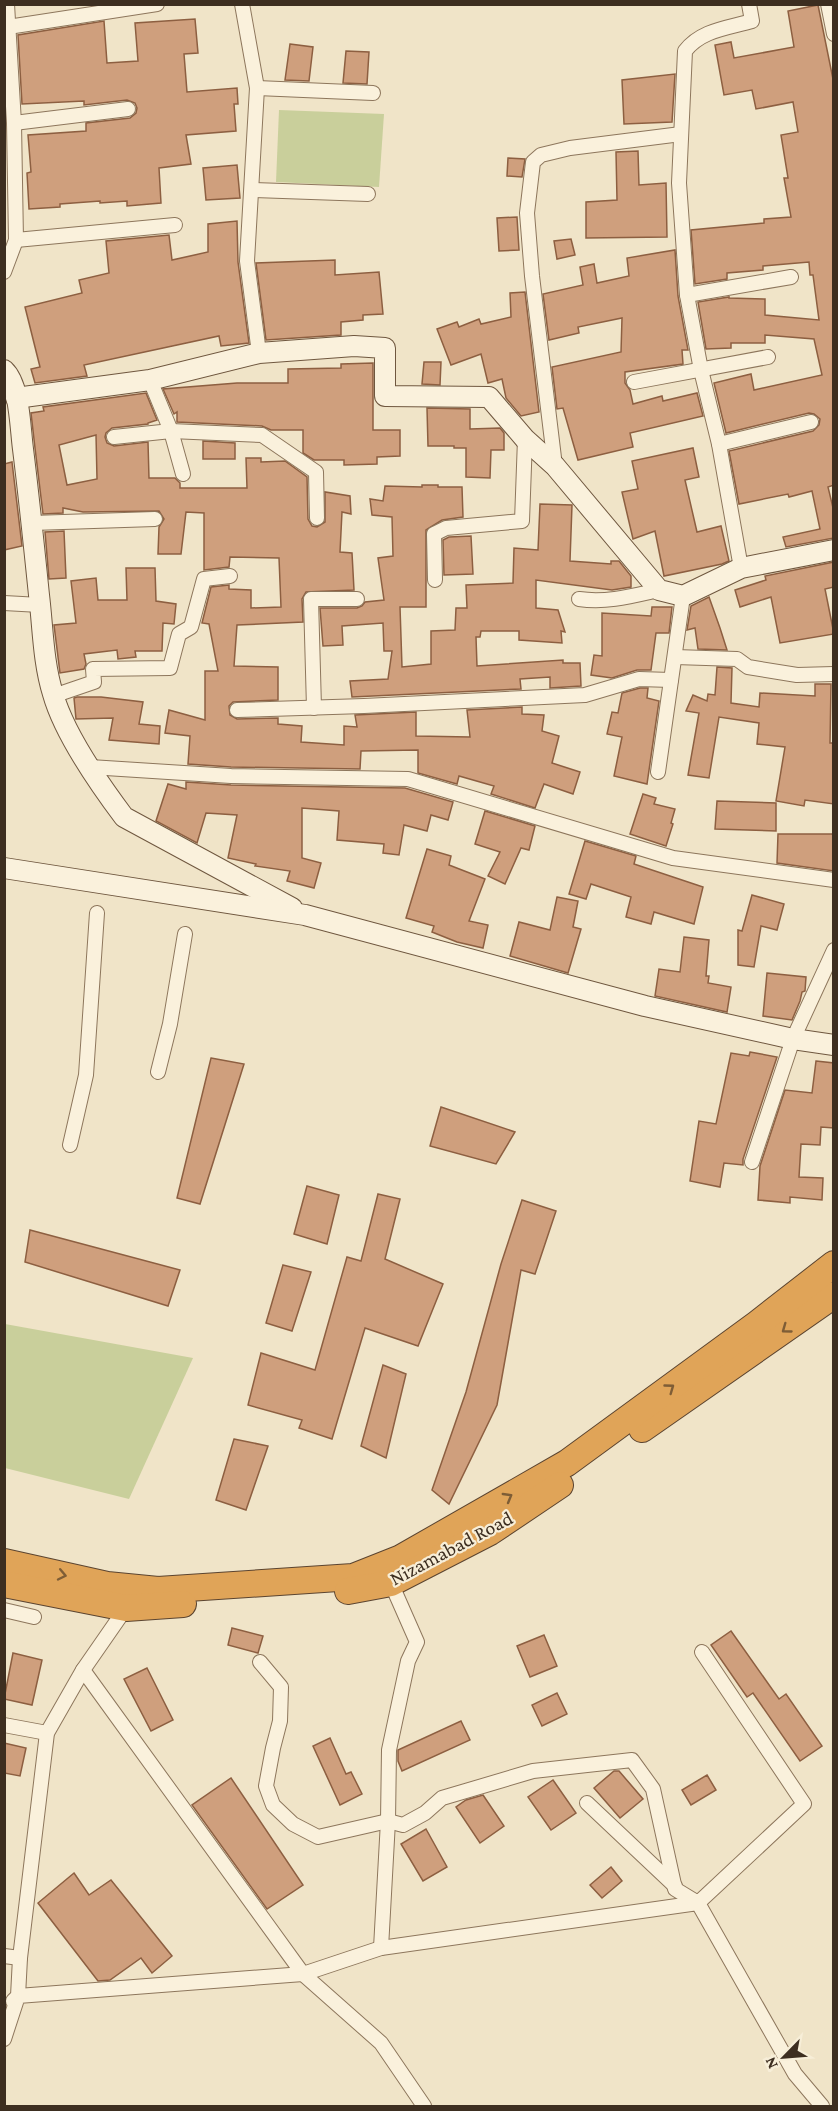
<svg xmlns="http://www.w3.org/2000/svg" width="838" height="2111" font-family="'Crimson Pro',serif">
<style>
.green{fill:#c9cf9b}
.building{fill:#cf9f7d;stroke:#8d5f41;stroke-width:1.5;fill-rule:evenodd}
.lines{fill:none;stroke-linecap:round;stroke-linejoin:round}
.street-casing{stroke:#8d765c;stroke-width:16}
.secondary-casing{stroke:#6f573f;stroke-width:22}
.highway-casing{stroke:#5b4430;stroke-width:28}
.street{stroke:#faf1dc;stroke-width:14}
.secondary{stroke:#faf1dc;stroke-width:20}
.highway{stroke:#e0a458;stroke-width:26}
.oneway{stroke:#7e5d36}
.labels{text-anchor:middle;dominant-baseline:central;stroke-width:4.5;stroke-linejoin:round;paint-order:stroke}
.street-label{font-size:20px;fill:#3d2e20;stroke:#f7eed8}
</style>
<rect width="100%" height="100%" fill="#f0e4c8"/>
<!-- green -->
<g class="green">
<polygon points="279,110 384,114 379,187 276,182"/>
<polygon points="5,1324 193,1358 129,1499 5,1468"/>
</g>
<!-- building -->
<g class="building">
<polygon points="818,5 834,84 834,485 828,487 834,512 834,538 786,547 783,537 820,529 812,491 789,497 788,494 739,504 729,451 813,431 819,425 820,419 814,414 809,413 726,433 714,383 751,374 754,390 822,375 814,339 765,335 765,343 731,343 731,348 706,349 698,302 729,297 729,298 765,299 765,315 819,320 813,275 810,275 809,262 763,266 763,270 727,273 727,279 695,284 691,230 764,223 764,219 791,217 784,178 788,178 781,135 798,132 793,102 756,109 752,90 724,95 715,45 731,42 734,58 794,47 788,11"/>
<polygon points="195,19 198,53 184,54 187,92 237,88 238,104 234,104 236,131 186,135 191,164 159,168 161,203 127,206 127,201 100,203 100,201 60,204 60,207 29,209 27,173 31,172 28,135 86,131 86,123 130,118 136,113 137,108 135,103 127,100 84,105 84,101 22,104 18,35 104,21 107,63 138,61 135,23"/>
<polygon points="290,44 313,47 309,81 285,80"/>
<polygon points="346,51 369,52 367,84 343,83"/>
<polygon points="675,74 672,122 624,124 622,80"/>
<polygon points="638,151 639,185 666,183 667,237 586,238 586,202 617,200 616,152"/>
<polygon points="508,158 525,159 522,177 507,176"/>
<polygon points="237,165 240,198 206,200 203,168"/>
<polygon points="517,217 519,250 499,251 497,218"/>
<polygon points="237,221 238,262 249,343 221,346 219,336 84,365 87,376 35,383 31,369 40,367 25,307 82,293 79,280 109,273 106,241 169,235 172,260 208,252 208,224"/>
<polygon points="571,239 575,255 557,259 554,241"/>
<polygon points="675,250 678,296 688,350 682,350 683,364 625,372 625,383 630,390 633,404 662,396 663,401 697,393 703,416 630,433 633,447 578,460 563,408 557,409 552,367 621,352 622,318 578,327 579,333 549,340 543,294 583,285 580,267 594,264 597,283 629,276 627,258"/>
<polygon points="335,260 335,275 379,272 383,314 363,315 363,320 341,322 341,335 266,340 256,263"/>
<polygon points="525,292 539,412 521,416 506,398 502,379 488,383 481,354 451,365 437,329 457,322 459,327 479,319 481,324 511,317 510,293"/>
<polygon points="424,362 441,362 440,385 422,384"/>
<polygon points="373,363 373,430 400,430 400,456 377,457 377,464 344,465 344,460 314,460 303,453 303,430 271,430 262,426 177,422 177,412 174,414 163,389 237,383 288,383 288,369 341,368 341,364"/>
<path d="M146,393L157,420L148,423V424L112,428L106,433L105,437L107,443L114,446L148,442L149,478H175L180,483V488H247L246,458H261V462L285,461L307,477L308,519L312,526L317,527L325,522V492L350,496L351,514L342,512L340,552L352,553L354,590L306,592L302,599L303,622L237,625L234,666L278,667V700L233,702L229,706L230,715L237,719L278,718V724L302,726L301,742L344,745V726L357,727L355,715L416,712V736L470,737L467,710L522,707V714L544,715L542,731L559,736L552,763L580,772L573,794L544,784L535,808L491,794L494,786L459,776L457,784L418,773V750L361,751L360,769L231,767L188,764L190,736L165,733L169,710L205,720V671H218L209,624L202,623L211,587L229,585V589L251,590V608L281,607L279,558L230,557L229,567L204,570V513L186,512L181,554H158L159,527L164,519L159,511L83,512L63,508V513L43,514L35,448L31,413L44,411L43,407ZM96,435L97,479L67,485L59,445Z"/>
<polygon points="427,408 470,409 470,429 500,428 504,433 504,450 491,450 490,478 466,477 466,448 454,448 454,446 428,446"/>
<polygon points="203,441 235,443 235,459 203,459"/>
<polygon points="693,448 699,477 685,480 697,532 721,526 729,561 722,564 664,576 655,531 633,539 622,492 638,489 632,461"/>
<polygon points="12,462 22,546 4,550 4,464"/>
<polygon points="422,485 438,485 438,487 462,487 463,517 442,520 426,530 426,607 400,607 402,667 431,664 431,631 455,630 456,608 467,608 466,585 513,583 514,548 538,550 540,504 572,505 570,561 611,564 611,561 619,561 631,576 631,587 612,590 536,580 536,608 558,610 565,632 561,631 562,643 519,640 519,631 481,631 480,637 476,637 477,666 563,660 563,663 580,663 581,686 550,688 550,677 520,679 521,689 352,697 350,681 388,679 392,651 384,651 383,623 342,626 343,645 323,646 320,608 357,608 362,606 365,602 384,600 378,558 393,556 392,517 372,515 370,499 383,501 385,486 422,487"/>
<polygon points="64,531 66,578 49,579 45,532"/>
<polygon points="471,536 473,574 444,575 443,540 449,537"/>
<polygon points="834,562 834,587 825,589 834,634 780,643 771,597 740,607 735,590 766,580 765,576"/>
<polygon points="126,568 155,568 156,601 176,604 174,624 163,623 162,651 135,651 136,657 118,659 117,650 84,654 86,664 84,669 60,673 54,625 76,623 71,581 96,578 98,600 127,600"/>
<polygon points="709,597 720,628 727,650 698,649 695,628 687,630 691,606"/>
<polygon points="652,607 672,607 669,633 656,633 651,670 637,670 612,678 591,675 594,655 602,656 602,613 651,616"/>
<polygon points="717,667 732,668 731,703 759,707 760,693 815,696 815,684 831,684 830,743 834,743 834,804 805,800 804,806 776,801 785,747 757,744 759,723 719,717 709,778 688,775 699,713 686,711 693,695 707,701 708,694 715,695"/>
<polygon points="640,688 648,688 647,698 659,701 647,784 614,776 622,737 607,734 612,712 618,713 622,693"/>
<polygon points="77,697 101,697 143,702 139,724 160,726 159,744 109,740 113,718 76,719 74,698"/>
<polygon points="186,782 231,785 405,788 453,802 448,820 431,815 427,831 404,825 399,855 383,853 384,844 337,840 339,811 302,808 302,858 321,863 314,888 287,881 290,871 255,866 256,864 228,858 237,815 206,813 197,843 156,821 168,784 186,789"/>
<polygon points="643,794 656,798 654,804 675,809 671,823 673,824 666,846 630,834"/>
<polygon points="717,801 776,803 776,831 715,829"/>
<polygon points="485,811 535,826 529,850 521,848 505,884 488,876 500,852 475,844"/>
<polygon points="778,834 834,834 834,871 777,863"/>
<polygon points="585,841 636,856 634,864 703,887 694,924 654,912 651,924 626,917 631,897 591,884 586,899 569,894"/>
<polygon points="427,849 451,856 449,865 485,879 469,921 488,925 483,948 457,942 432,932 434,926 406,918"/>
<polygon points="752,895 784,904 777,930 761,926 754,967 738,965 738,930 742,931"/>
<polygon points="557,897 578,901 573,927 581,929 568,973 510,956 519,922 550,930"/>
<polygon points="684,937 709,940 706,976 709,976 708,983 731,987 727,1012 655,996 659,969 680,972"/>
<polygon points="767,973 806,977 805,991 802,992 800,1001 792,1020 763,1016"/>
<polygon points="750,1052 777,1057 743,1159 743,1165 724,1163 720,1187 690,1181 699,1121 716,1124 731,1053 749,1056"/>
<polygon points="211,1058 244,1064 200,1204 177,1198"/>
<polygon points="816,1061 834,1063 834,1128 821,1127 820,1145 801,1144 799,1177 823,1178 822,1200 790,1197 790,1203 758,1200 760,1166 785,1090 812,1093"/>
<polygon points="441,1107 515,1132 496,1164 430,1146"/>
<polygon points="307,1186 339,1195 327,1244 294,1234"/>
<polygon points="378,1194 400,1199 385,1259 443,1284 418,1346 365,1328 332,1439 299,1428 302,1420 248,1405 261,1353 315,1370 347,1257 361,1261"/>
<polygon points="522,1200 556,1211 535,1274 521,1270 497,1405 449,1504 432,1490 466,1392 501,1264"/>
<polygon points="30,1230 180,1270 168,1306 25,1262"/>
<polygon points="283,1265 311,1272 292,1331 266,1323"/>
<polygon points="383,1365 406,1374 386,1458 361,1446"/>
<polygon points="234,1439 268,1446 246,1510 216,1500"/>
<polygon points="232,1628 263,1636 258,1653 228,1645"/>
<polygon points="731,1631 779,1699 786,1694 822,1746 800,1761 753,1693 747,1697 711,1645"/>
<polygon points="544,1635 557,1666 530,1677 517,1646"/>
<polygon points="13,1653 42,1660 32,1705 4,1699"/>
<polygon points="147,1668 173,1720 151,1731 124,1679"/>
<polygon points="557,1693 567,1714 542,1726 532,1705"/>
<polygon points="461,1721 470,1740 402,1771 398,1761 398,1750"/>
<polygon points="330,1738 346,1774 351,1772 362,1794 340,1805 313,1746"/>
<polygon points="4,1743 26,1748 20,1776 4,1773"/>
<polygon points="614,1771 619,1771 643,1799 620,1818 594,1788"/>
<polygon points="707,1775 716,1790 691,1805 682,1790"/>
<polygon points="231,1778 303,1885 267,1909 192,1805"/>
<polygon points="553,1780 576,1813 551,1830 528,1797"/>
<polygon points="483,1795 504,1826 480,1843 456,1807 466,1800"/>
<polygon points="426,1829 447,1867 423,1881 401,1844"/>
<polygon points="611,1867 622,1881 602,1898 590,1885"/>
<polygon points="74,1873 89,1895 111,1880 172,1956 152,1973 141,1958 110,1980 98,1981 38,1903"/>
</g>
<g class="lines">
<!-- street casing -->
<g class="street-casing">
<g id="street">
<polyline points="242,4 257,88 247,261 259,353"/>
<polyline points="828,4 834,34"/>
<polyline points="8,27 157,4"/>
<polyline points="257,88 373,93"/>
<polyline points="14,123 128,109"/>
<polyline points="252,190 368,194"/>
<polyline points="16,240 175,225"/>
<polyline points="4,272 16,240 14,123 7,4"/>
<polyline points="687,295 791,277"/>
<polyline points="150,380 171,431 183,474"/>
<polyline points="634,382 768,357"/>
<polyline points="114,437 171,431 262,435 316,472 317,518"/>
<polyline points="719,444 811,422"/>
<polyline points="555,466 532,276 527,213 533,162 541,155 570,148 681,134"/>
<polyline points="32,523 155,519"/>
<path d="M741,568L719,444L701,370L687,295L679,183L685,51C701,30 728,28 752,21L749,4"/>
<polyline points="435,580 434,534 446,528 522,521 525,439"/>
<path d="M579,599C607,603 632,596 659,590"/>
<polyline points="4,603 40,605"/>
<polyline points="675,657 737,659 748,667 797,675 834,674"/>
<polyline points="53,696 94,682 93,669 170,668 179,634 191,627 204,579 230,576"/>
<polyline points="314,708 311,599 357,599"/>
<polyline points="237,710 364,706 585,695 639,679 671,680"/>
<polyline points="90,767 231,776 408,779 673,858 834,880"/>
<polyline points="658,772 683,596"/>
<polyline points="158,1072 170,1024 185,934"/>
<polyline points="70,1145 86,1075 97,913"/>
<polyline points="752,1162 793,1039 834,950"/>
<polyline points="126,1608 83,1670 303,1974 381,2043 424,2106"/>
<polyline points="4,1610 34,1617"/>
<polyline points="260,1662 281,1687 280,1721 273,1748 266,1786 273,1805 293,1824 318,1837 388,1821 403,1825 425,1813 442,1798 533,1771 632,1760 653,1789 675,1889 698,1903 804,1804 702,1652"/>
<polyline points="4,1725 47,1733"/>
<polyline points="587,1803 675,1886"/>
<polyline points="381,1948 388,1821 389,1750 408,1661 417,1642 391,1583"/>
<polyline points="4,1956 20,1958"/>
<polyline points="13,2001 18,1996 20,1958 47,1733 83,1670"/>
<polyline points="4,2039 18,1996 303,1974 381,1948 698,1903 795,2074 822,2106"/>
</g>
</g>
<!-- secondary casing -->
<g class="secondary-casing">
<g id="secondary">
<path d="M4,370C20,385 20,427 23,449C29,497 34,546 39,595C43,628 43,662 53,694C64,733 100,785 124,817L292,908"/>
<polyline points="16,398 150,380 259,353 354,346 385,348 385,396 489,397 525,439 555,466 659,590 683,596 741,568 834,550"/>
<polyline points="4,868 305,915 645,1006 793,1039 834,1045"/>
</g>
</g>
<!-- highway casing -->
<g class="highway-casing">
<g id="highway">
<polyline points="642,1429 834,1295"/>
<polyline points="4,1562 107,1585 158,1590 353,1577 401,1558 567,1463 757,1324 834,1264"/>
<polyline points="4,1584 126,1608 183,1604"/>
<polyline points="348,1591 391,1583 490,1532 560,1485"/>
</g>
</g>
<!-- street -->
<use href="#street" class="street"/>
<!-- secondary -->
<use href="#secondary" class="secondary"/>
<!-- highway -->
<use href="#highway" class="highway"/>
</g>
<!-- one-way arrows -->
<defs><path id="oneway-chevron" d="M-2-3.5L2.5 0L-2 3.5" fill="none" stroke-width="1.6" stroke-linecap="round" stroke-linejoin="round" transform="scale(1.5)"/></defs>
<g class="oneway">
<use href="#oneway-chevron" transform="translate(786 1329) rotate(144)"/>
<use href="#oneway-chevron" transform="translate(670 1388) rotate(-36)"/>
<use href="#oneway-chevron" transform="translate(508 1497) rotate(-30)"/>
<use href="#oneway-chevron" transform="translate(62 1575) rotate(12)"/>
</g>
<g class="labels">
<!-- street labels -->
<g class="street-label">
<text transform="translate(451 1548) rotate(-28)">Nizamabad Road</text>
</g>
</g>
<!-- border -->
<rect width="838" height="2111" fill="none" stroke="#3d2e20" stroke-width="12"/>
<!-- north arrow -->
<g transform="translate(784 2057) rotate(245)" stroke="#f7eed8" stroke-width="4.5" paint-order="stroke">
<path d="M0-4.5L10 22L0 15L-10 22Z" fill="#3d2e20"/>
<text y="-9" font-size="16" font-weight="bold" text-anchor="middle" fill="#3d2e20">N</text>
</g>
</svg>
